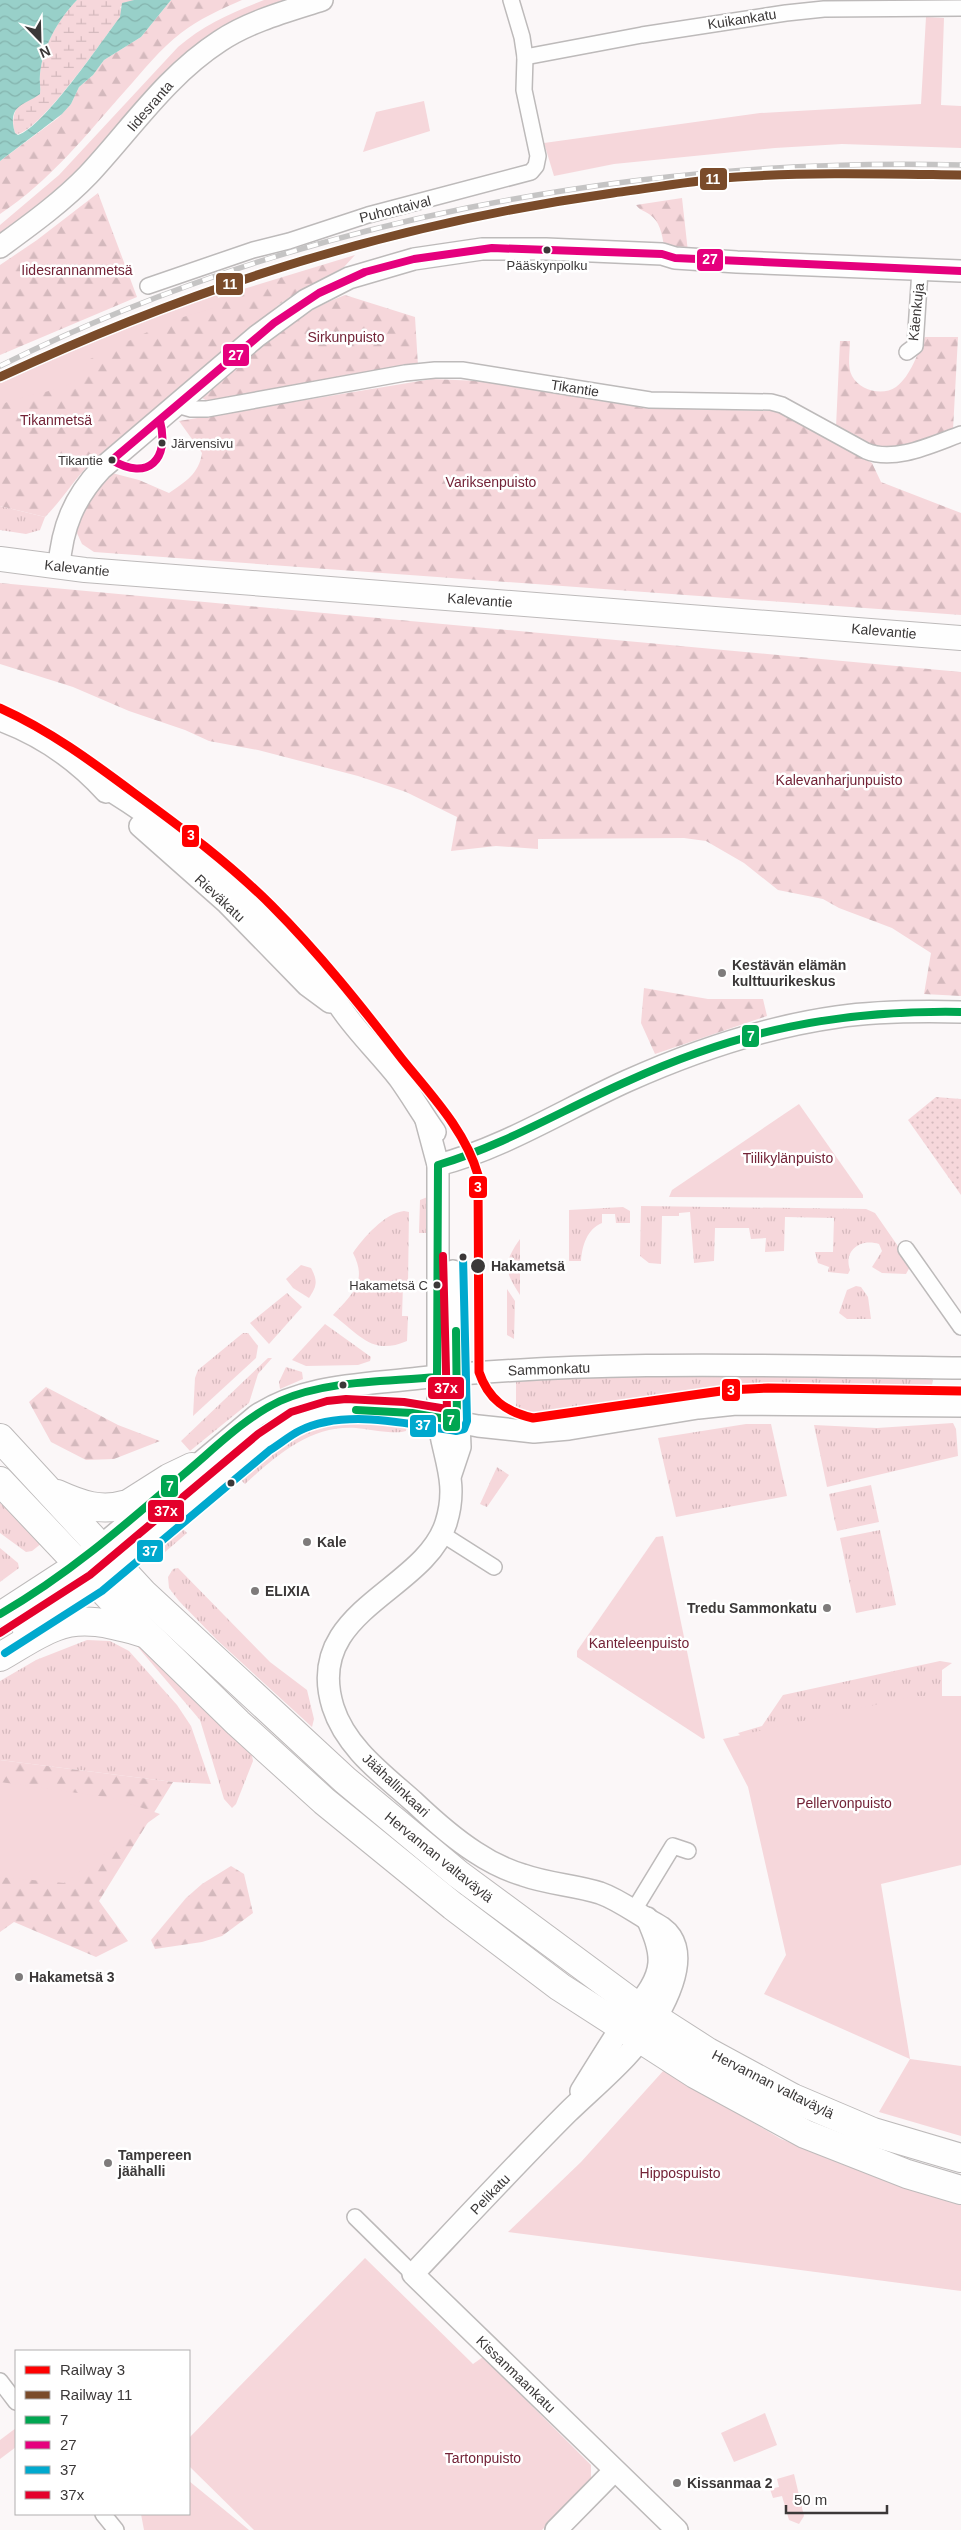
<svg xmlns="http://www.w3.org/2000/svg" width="961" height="2530" font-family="Arial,sans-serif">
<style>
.grass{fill:url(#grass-tufts)}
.forest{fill:url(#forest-firs)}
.wetland{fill:url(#wetland-marsh)}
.park{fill:#f6d7db}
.garden{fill:url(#garden-dots)}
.water{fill:url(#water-waves)}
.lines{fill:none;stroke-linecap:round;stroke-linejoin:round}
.street-casing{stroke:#bdbaba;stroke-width:18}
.secondary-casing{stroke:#bdbaba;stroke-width:24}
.primary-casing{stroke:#bdbaba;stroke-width:26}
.highway-casing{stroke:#bdbaba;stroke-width:30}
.street{stroke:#fefefe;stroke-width:15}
.secondary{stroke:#fefefe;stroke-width:21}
.primary{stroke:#fefefe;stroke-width:24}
.highway{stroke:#fefefe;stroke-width:28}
.rail-casing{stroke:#c5c4c4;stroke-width:5.5}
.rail{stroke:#fff;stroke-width:4;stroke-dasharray:11;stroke-linecap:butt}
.bus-1-casing{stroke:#fff;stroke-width:11}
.bus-2-casing{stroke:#fff;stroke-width:11}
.bus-3-casing{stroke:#fff;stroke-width:11}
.bus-4-casing{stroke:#fff;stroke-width:11}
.bus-1{stroke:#00a651;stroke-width:8}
.bus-2{stroke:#e5007d;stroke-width:8}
.bus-3{stroke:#00a9ce;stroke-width:8}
.bus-4{stroke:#e4002b;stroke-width:8}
.rail-1-casing{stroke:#fff;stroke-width:12}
.rail-2-casing{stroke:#fff;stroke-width:12}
.rail-1{stroke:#f00;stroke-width:9}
.rail-2{stroke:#7a4b2a;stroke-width:9}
.bus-dot{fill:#3b3838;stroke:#fff;stroke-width:2}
.poi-dot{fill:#7e7b7b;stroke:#fff;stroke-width:2}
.labels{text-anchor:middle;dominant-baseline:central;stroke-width:5;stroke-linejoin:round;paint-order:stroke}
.bus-label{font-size:13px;fill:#3b3838;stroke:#fff;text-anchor:end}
.street-label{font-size:14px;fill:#3b3838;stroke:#fff}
.park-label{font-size:14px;fill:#732337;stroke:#fff}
.poi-label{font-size:14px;font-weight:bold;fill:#3b3838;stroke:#fff;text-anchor:start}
.stop-label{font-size:14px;font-weight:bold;fill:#3b3838;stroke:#fff;text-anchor:start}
.line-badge{stroke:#fff;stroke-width:2}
.badge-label{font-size:14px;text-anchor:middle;font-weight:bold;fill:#fff}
</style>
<defs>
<pattern id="grass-tufts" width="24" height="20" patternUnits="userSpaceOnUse" patternTransform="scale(1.25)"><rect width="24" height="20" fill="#f6d7db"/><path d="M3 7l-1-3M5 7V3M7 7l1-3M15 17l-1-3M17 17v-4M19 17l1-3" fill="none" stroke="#d4b9bd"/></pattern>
<pattern id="forest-firs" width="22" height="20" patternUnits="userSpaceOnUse" patternTransform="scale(1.25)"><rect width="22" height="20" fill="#f6d7db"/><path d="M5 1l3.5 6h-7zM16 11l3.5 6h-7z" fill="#d4b9bd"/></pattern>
<pattern id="wetland-marsh" width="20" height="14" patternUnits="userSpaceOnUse" patternTransform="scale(1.25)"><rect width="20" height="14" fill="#f6d7db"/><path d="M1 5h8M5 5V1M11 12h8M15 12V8" fill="none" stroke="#d4b9bd"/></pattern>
<pattern id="garden-dots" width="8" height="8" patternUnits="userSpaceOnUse" patternTransform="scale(1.25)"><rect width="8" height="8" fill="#f6d7db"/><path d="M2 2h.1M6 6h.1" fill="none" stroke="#d4b9bd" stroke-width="1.8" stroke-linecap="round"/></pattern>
<pattern id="water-waves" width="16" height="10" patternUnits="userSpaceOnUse" patternTransform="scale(1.25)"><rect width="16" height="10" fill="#98d0c9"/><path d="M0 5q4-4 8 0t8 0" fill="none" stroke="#84b3ad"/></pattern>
</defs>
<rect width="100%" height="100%" fill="#fbf7f8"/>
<!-- grass -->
<g class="grass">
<polygon points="0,506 45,517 40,530 26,534 0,530"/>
<polygon points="430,1196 426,1233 419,1233 420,1200"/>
<path d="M641,1206L866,1209L875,1213L911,1265L906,1274L882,1273L872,1267L882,1251L879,1244C861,1238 843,1250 850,1270L848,1274L828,1272L829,1267L818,1263L815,1252H833L834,1218L785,1217L784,1251L765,1252L766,1238L751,1239L749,1228H715L714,1261L694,1263L690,1212L679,1213V1216H662L661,1264L649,1263L640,1256Z"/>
<path d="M623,1207L630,1211V1223H616L615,1214H602V1223C587,1229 582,1246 581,1261H569V1210Z"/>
<path d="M404,1211L409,1212L408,1284H403L402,1316H408L407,1341C372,1356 360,1335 333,1315C352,1294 368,1282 353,1253C363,1238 385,1213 404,1211Z"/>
<path d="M520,1239V1295C504,1271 503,1263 520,1239Z"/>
<path d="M301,1265L311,1268C318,1281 317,1286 309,1298L293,1288L286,1279Z"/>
<polygon points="856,1286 861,1287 868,1297 871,1319 847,1319 839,1313 847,1290"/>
<polygon points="507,1289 515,1301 514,1339 507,1335"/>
<polygon points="287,1293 302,1307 269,1344 250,1323"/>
<polygon points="325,1324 371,1357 370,1361 358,1365 306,1366 292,1360"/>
<polygon points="243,1333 248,1333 258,1346 256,1358 193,1416 195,1378 198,1370"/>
<polygon points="268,1358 272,1358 258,1374 249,1403 190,1451 181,1441"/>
<polygon points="286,1367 302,1372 303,1379 280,1389 279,1382"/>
<polygon points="933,1373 931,1401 564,1425 516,1423 516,1378"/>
<path d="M369,1419L407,1421L406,1431C396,1435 368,1429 356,1428C310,1425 276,1456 245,1484L241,1480C273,1433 315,1422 369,1419Z"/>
<polygon points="953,1423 956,1429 958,1456 827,1487 814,1425 877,1428"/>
<polygon points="746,1424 771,1424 787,1496 676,1517 658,1438"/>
<polygon points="497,1467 509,1475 487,1507 480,1504"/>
<polygon points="871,1485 879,1522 837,1531 829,1494"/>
<polygon points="0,1499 42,1543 32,1551 26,1552 0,1533"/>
<polygon points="183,1529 187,1533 157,1559 153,1559 149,1555 157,1545"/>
<polygon points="880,1530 896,1605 856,1613 840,1538"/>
<polygon points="0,1548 18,1563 19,1568 0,1582"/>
<polygon points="178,1568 270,1662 307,1690 314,1719 312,1727 217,1640 179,1601 169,1588 168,1577 173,1569"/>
<polygon points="131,1639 142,1645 251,1750 253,1761 236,1804 232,1808 224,1799 200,1720"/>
<polygon points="87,1640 110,1641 129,1651 177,1705 191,1726 211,1784 173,1782 0,1760 0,1681 36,1660"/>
<polygon points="940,1661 952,1663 942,1670 942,1696 933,1712 746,1741 738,1733 762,1726 783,1695"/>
</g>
<!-- forest -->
<g class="forest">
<path d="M171,0H242C221,9 199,19 181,33C160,49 143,71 125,91C87,134 49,182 0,214V161L58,118L71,104L79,87L93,75L104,60L141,37Z"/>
<polygon points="98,193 137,297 0,355 0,265 37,240"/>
<path d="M682,198L688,252L681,247L664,246C662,234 660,221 649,214C643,210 641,211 636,205Z"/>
<path d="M355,255L344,267L281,303L91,462C74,480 62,500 45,517L0,506V386L154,321L240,290Z"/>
<path d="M345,295L415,317L418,366L209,402L202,398L203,392C248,355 291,315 345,295Z"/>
<path d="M925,337H958L953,430C933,437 890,456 870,447C858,442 847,434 836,427L840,341H850C850,351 847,367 852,376C860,391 883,396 896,387C911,376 918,352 925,337Z"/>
<path d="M432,379L504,382L643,408L776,411L872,463L881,482L961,513V615L94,552L82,544L76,531L84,504L112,473L139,480L169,493C185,482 199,474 202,453L179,421Z"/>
<polygon points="0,583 961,672 961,996 924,994 931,953 892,928 839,908 823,899 778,890 744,863 706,841 684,838 538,839 538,849 496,846 451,851 457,817 406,792 358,776 258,750 209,741 185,730 129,711 73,687 0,664"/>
<polygon points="644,988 708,999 763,999 767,1016 655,1054 641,1023"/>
<polygon points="46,1387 118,1425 160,1441 114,1459 86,1460 51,1442 29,1402"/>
<polygon points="0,1760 173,1782 99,1901 128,1941 96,1957 14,1922 0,1932"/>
<polygon points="231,1866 244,1874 253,1913 222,1936 202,1942 155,1949 151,1940 186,1898 202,1884"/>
</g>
<!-- wetland -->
<path class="wetland" d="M77,0H134L120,7L122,10L120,17C104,38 38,135 16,134C11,126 13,109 21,103C27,99 34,98 40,94C41,88 39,81 40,74C43,46 58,20 77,0Z"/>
<!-- park -->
<g class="park">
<path d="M264,0H291C264,12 232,21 207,37C169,63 142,101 112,135C78,172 41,204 0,233V225L59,175L178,47C203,25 233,12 264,0Z"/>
<polygon points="926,17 944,18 941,105 961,106 961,148 842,144 775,148 614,164 554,176 544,143 760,113 921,104"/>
<polygon points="424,101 430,131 363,152 376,112"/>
<path d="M223,285L214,308L173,320L88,360C85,368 81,378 73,382C53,393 22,395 0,405V375L68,344Z"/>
<polygon points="799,1104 863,1195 863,1198 669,1197 672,1190"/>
<polygon points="663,1536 705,1738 703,1739 577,1657 577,1651 656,1537"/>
<polygon points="914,1696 961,1696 961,1865 881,1884 910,2059 961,2066 961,2136 879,2112 910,2059 764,1994 786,1955 748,1787 723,1739"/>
<polygon points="0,1782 113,1798 160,1814 64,1883 0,1877"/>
<polygon points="664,2070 781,2139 896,2183 961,2203 961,2291 508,2232 581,2162"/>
<polygon points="365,2258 473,2364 483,2357 591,2465 591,2479 542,2530 254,2530 189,2466 189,2438"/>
<polygon points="765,2413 777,2445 734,2462 721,2433"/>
<polygon points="16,2428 16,2447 0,2459 0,2440"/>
<polygon points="794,2474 804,2516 799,2524 789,2520 782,2496 773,2498 770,2489 779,2487 777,2479"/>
<polygon points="189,2481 249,2530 144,2530 141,2514 189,2514"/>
</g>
<!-- garden -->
<polygon class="garden" points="936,1097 961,1099 961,1195 908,1120"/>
<!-- water -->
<path class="water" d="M0,0H77C58,20 43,46 40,74C39,81 41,88 40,94C24,106 7,104 15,133L18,135C44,127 101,42 120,17L122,3L134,0H171L141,37L104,60L93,75L79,87L71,104L62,114L0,161Z"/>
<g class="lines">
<!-- street casing -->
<g class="street-casing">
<g id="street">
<polyline points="525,57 642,35 786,13 824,9 961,8"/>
<polyline points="148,286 253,250 289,241 368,215 531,172 536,166 538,156 524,90 525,57 522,37 511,0"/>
<polyline points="907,352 915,346 920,270"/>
<path d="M177,405L191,409H207L405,373L435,370H462L650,400L771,402L782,405L866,451C895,463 933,444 961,434"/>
<polyline points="906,1249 961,1327"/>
<polyline points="442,1534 494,1567"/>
<polyline points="634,1910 673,1846 688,1851"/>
<polyline points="355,2217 413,2274"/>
<polyline points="0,2381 16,2402"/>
<polyline points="103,2514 116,2530"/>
</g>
</g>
<!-- secondary casing -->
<g class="secondary-casing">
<g id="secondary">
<path d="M0,247C30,225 62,202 88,175C131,129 166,76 220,41C250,21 288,11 322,0"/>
<path d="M59,567C62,527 74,498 101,469L257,336L306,300L349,278L414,259L482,249H546L662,254L675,258L737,262L961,271"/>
<path d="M0,720C41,735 77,760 106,792"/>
<path d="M98,783C181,832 259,901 320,977C328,987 335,1000 343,1011C360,1035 381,1055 399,1078C412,1096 422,1114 435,1132"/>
<polyline points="140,826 227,903 307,985 330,1002"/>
<path d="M426,1120L438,1165V1418C443,1458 459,1482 446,1523C424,1592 303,1610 333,1707C346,1748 384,1775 414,1802C433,1820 453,1838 475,1852C490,1862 506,1870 523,1875C548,1884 575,1885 600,1893C617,1899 632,1910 647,1919C656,1924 665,1928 671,1937C686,1960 669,1995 657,2016C634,2055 599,2082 567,2113C515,2165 464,2220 413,2274L677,2530"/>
<path d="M438,1165C504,1148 565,1109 627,1081C692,1052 766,1027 837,1017C878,1011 919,1011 961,1012"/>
<polyline points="451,1474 460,1447 453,1271"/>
<path d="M101,1546L256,1416C304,1384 364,1385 420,1378C599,1359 781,1366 961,1368"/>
<polyline points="119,1566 264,1442 296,1421 329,1411 346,1409 403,1412 478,1426 534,1432 569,1429 698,1408 736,1404 961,1406"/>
<path d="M581,2091C594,2070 607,2049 620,2029C633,2008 657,1989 659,1963C660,1948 653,1932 647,1918"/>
<polyline points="556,2530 614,2471"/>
</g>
</g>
<!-- primary casing -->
<g class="primary-casing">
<g id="primary">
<polyline points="0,559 85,570 961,638"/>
<polyline points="0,1614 77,1564 101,1546"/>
<polyline points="25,1630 66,1605 111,1572"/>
</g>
</g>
<!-- highway casing -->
<g class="highway-casing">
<g id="highway">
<polyline points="0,1438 143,1593 345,1780 458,1874 638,2007 708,2052 793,2098 873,2132 961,2158"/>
<polyline points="0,1481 116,1604 238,1723 324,1801 453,1906 560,1987 695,2074 805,2134 907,2174 961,2190"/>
<path d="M57,1494C81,1505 101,1512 128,1504L169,1478L192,1467"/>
<path d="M0,1657C18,1647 36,1634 55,1627C84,1615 115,1625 144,1633"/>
</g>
</g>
<!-- street -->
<use href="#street" class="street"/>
<!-- secondary -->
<use href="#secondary" class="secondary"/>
<!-- primary -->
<use href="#primary" class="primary"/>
<!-- highway -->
<use href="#highway" class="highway"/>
<!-- rail casing -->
<g class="rail-casing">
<path id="rail" d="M0,366C293,220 635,157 961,165"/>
</g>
<!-- rail -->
<use href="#rail" class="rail"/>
<!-- bus-1 casing -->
<g class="bus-1-casing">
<g id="bus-1">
<polyline points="356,1410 412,1413 457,1421 456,1331"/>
<path d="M0,1614C68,1575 125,1525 184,1474C214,1449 244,1418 280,1401C327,1380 386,1382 437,1377L438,1165C505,1145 564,1109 628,1081C740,1030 838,1010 961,1012"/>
</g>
</g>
<!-- bus-2 casing -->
<g class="bus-2-casing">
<path id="bus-2" d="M160,421C170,459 148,482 112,460L274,323L319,293L365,272L414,259L492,248L662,254L675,258L961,271"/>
</g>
<!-- bus-3 casing -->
<g class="bus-3-casing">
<path id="bus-3" d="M5,1653L102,1591L270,1450C280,1444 289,1436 299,1431C344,1408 409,1424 456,1431L464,1429L467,1421L463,1256"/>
</g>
<!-- bus-4 casing -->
<g class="bus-4-casing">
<polyline id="bus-4" points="0,1633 90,1575 258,1434 291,1412 327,1401 346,1399 404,1402 447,1409 443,1256"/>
</g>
<!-- bus-1 -->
<use href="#bus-1" class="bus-1"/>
<!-- bus-2 -->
<use href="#bus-2" class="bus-2"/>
<!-- bus-3 -->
<use href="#bus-3" class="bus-3"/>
<!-- bus-4 -->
<use href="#bus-4" class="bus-4"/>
<!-- rail-1 casing -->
<g class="rail-1-casing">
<path id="rail-1" d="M0,708C49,730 91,761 134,793C182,828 230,864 272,906C319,953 361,1006 402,1059C431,1095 465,1130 478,1175L479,1372C488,1399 506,1412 533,1418L728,1390L768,1388L961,1391"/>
</g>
<!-- rail-2 casing -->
<g class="rail-2-casing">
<path id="rail-2" d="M0,377C201,284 393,224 613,193C654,188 695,180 737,177C811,172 886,174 961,175"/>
</g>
<!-- rail-1 -->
<use href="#rail-1" class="rail-1"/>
<!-- rail-2 -->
<use href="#rail-2" class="rail-2"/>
</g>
<!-- markers -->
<g class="bus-dot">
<circle cx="547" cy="250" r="4.5"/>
<circle cx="162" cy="443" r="4.5"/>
<circle cx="112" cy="460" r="4.5"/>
<circle cx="463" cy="1257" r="4.5"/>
<circle cx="478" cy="1266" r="8"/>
<circle cx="437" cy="1285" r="4.5"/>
<circle cx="343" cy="1385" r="4.5"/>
<circle cx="231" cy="1483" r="4.5"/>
</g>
<g class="poi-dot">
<circle cx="722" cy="973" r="5"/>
<circle cx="307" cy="1542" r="5"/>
<circle cx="255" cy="1591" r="5"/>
<circle cx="827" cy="1608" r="5"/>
<circle cx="19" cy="1977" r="5"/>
<circle cx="108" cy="2163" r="5"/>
<circle cx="677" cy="2483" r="5"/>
</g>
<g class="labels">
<!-- bus labels -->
<g class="bus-label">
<text x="547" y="265" text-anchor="middle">Pääskynpolku</text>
<text x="171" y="443" text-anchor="start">Järvensivu</text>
<text x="103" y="460">Tikantie</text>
<text x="428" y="1285">Hakametsä C</text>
</g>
<!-- street labels -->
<g class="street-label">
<text transform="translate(742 19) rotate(-9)">Kuikankatu</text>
<text transform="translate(150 106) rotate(-49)">Iidesranta</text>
<text transform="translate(395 209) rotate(-14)">Puhontaival</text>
<text transform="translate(916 312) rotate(-84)">Käenkuja</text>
<text transform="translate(575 388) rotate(9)">Tikantie</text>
<text transform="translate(77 568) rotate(6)">Kalevantie</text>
<text transform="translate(480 600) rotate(4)">Kalevantie</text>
<text transform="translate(884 631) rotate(5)">Kalevantie</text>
<text transform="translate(220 898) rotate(43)">Rieväkatu</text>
<text transform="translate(549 1369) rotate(-2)">Sammonkatu</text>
<text transform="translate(396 1785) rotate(43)">Jäähallinkaari</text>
<text transform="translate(439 1857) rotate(39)">Hervannan valtaväylä</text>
<text transform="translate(773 2084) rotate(27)">Hervannan valtaväylä</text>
<text transform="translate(490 2194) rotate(-46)">Pelikatu</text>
<text transform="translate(516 2374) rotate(44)">Kissanmaankatu</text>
</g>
<!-- park labels -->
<g class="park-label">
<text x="77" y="270">Iidesrannanmetsä</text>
<text x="346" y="337">Sirkunpuisto</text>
<text x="56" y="420">Tikanmetsä</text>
<text x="491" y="482">Variksenpuisto</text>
<text x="839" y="780">Kalevanharjunpuisto</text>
<text x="788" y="1158">Tiilikylänpuisto</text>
<text x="639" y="1643">Kanteleenpuisto</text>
<text x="844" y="1803">Pellervonpuisto</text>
<text x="680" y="2173">Hippospuisto</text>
<text x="483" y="2458">Tartonpuisto</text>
</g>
<!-- poi labels -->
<g class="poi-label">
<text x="732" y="965">Kestävän elämän<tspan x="732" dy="16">kulttuurikeskus</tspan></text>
<text x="317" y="1542">Kale</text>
<text x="265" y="1591">ELIXIA</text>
<text x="817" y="1608" text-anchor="end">Tredu Sammonkatu</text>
<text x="29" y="1977">Hakametsä 3</text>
<text x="118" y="2155">Tampereen<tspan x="118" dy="16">jäähalli</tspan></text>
<text x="687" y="2483">Kissanmaa 2</text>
</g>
<!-- stop labels -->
<g class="stop-label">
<text x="491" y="1266">Hakametsä</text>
</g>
</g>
<g class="line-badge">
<rect x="699" y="167" width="29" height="24" rx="5" fill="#7a4b2a"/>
<rect x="696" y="248" width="28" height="24" rx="5" fill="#e5007d"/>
<rect x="215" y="272" width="29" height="24" rx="5" fill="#7a4b2a"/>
<rect x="222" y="343" width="28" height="24" rx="5" fill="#e5007d"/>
<rect x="181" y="824" width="19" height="24" rx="5" fill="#f00"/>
<rect x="741" y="1024" width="19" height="24" rx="5" fill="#00a651"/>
<rect x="468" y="1175" width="20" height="24" rx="5" fill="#f00"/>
<rect x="427" y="1376" width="38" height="24" rx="5" fill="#e4002b"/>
<rect x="721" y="1378" width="20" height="24" rx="5" fill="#f00"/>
<rect x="442" y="1408" width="19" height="24" rx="5" fill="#00a651"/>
<rect x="409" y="1414" width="28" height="24" rx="5" fill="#00a9ce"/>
<rect x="160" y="1474" width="19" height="24" rx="5" fill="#00a651"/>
<rect x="147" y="1499" width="38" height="24" rx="5" fill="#e4002b"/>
<rect x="136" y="1539" width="28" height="24" rx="5" fill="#00a9ce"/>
</g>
<g class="badge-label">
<text x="713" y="184">11</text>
<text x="710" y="264">27</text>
<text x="230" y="289">11</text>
<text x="236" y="360">27</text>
<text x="191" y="840">3</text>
<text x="751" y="1041">7</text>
<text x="478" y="1192">3</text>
<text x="446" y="1393">37x</text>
<text x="731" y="1395">3</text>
<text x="451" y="1425">7</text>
<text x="423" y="1430">37</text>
<text x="170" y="1491">7</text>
<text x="166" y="1516">37x</text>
<text x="150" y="1556">37</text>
</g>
<!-- legend -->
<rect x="15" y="2350" width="175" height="165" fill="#ffffff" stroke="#b1afaf"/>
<rect x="25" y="2366" width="25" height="8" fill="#ff0000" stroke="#b1afaf"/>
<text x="60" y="2375" font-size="15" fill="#3b3838">Railway 3</text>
<rect x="25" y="2391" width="25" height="8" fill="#7a4b2a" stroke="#b1afaf"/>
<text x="60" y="2400" font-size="15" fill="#3b3838">Railway 11</text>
<rect x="25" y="2416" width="25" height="8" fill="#00a651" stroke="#b1afaf"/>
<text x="60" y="2425" font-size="15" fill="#3b3838">7</text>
<rect x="25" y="2441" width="25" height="8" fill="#e5007d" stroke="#b1afaf"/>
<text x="60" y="2450" font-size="15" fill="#3b3838">27</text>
<rect x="25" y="2466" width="25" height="8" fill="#00a9ce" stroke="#b1afaf"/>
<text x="60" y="2475" font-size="15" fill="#3b3838">37</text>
<rect x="25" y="2491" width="25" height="8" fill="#e4002b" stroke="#b1afaf"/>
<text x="60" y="2500" font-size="15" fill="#3b3838">37x</text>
<!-- north arrow -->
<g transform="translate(40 40) rotate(157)" stroke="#ffffff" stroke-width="4" paint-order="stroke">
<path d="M0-4L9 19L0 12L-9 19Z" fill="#3b3838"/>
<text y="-8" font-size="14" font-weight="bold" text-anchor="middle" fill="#3b3838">N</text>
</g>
<!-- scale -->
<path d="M786 2505v8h101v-8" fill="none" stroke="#3b3838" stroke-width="2.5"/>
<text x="794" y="2505" font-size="15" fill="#3b3838" stroke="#ffffff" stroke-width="4" paint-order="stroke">50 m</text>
</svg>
